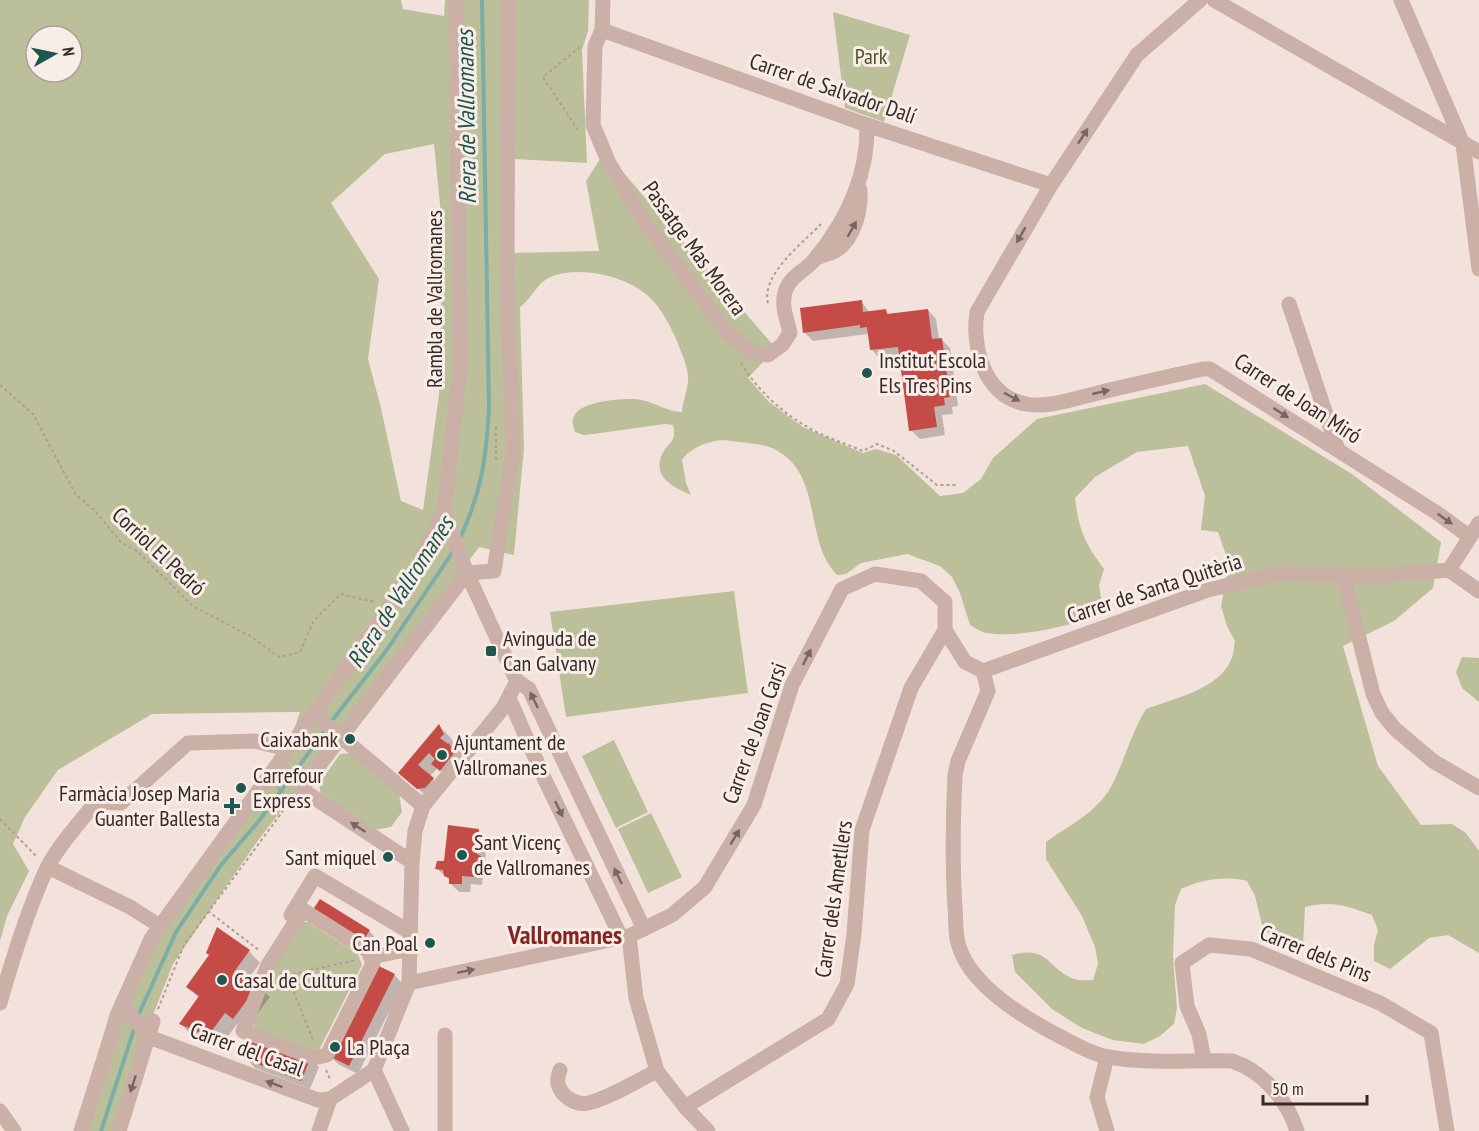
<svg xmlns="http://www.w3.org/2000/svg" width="1479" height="1131" font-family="'PT Sans Narrow',sans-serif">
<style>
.green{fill:#bbc09b;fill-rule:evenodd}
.shadow{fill:#0003}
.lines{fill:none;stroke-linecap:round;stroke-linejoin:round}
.stream{stroke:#7aaea6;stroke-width:4}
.building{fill:#c54b46}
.path{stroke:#b59a91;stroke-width:2;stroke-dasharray:3 3;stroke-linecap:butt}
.minor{stroke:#cab0a7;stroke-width:15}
.oneway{fill:#796661}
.poi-dot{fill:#1d5750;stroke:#f9ede7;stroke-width:2}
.labels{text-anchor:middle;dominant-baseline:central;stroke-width:6;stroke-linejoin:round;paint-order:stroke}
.park-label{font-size:22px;fill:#4d542b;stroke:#f9ede7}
.street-label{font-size:22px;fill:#362928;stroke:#f9ede7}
.poi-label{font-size:22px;fill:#362928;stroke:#f9ede7;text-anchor:start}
.water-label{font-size:24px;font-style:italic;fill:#1d5750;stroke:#f9ede7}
.quarter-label{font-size:26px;font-weight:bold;fill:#842521;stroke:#f9ede7}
</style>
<rect width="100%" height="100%" fill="#f2e2db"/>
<!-- green -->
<g class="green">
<path d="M0,0H401L403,9L444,16L445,0H501L503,253L599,251L586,181L607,148L615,163L774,346L765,360L748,378L768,401L803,427L863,453L876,449L896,455L940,496L963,493L981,479L993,458L1037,419L1205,384L1352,474L1441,542L1433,588L1394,621L1343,646L1378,766L1421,825L1452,824L1466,833L1479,851V953L1448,935L1429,938L1390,969L1374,961V945L1378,930L1372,915C1348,906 1330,900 1305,907L1303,946L1277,939L1263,929L1255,896L1247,881C1224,876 1203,879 1181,889L1175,905L1173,957L1177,1008L1174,1024L1160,1036L1144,1044L1113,1040L1097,1034L1080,1027L1052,1009L1015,972L1012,955C1049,945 1046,968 1074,979C1079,981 1087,980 1093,980L1098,964L1095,947L1082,916L1046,859V842C1068,826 1098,812 1112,785C1125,760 1131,733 1146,709C1173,699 1219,689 1231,660C1234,654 1234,646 1235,641L1227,626L1221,606L1229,564L1218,532L1201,530L1205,496L1188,446L1137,452L1095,477L1075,498C1079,531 1085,543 1104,569L1099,585L1102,604L1092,618C1063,627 1018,638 987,633C981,632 975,628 970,625L960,593L952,577L940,566L907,554L861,563L846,574L837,575C802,539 825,472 772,448C760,443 744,443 731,441C715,438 692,446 682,460L686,483L691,495C674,487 652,478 662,454C669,441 677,443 673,425L665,424L593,434L584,435L575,432C572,424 571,417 578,411C588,401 628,397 642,400C656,403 668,412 682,412C683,400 689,387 688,376C687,364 681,352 677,341C671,328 664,313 654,302C634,278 586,266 556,275C536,281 535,296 520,307L524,448L514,555L479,547L365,703L256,843L173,964L132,1068L116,1131H75L110,1013L168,904L293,732L300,712L152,714L58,770L25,817L13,844L29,871L7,916L0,941ZM36,36H72V72H36ZM434,144L443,234L439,395L423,510L401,501L381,408L368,359L379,279L331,203L385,154Z"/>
<polygon points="514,0 589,0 588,31 582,50 587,163 515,159"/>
<polygon points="833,12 910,35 884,122 845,108"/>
<polygon points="734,591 748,693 566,717 550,612"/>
<polygon points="1462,657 1479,658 1479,702 1462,688 1456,672"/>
<polygon points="614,740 648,812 616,828 582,756"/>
<polygon points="351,753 399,793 402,812 391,827 374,830 321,795 319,784 340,754"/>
<polygon points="651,813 682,877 648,893 618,829"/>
<polygon points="303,922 308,922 358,954 362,965 318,1052 254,1028 253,1024 273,969"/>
</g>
<!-- shadow -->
<g class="shadow">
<polygon points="861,301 870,313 885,311 890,315 928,310 936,319 939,340 942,340 950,348 958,406 952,407 953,414 942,415 945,435 920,439 911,430 901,356 880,359 872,350 868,334 813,341 805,333"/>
<polygon points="439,726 451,738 455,746 453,749 460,757 445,775 438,768 430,776 445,791 431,800 400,773"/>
<polygon points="478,830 487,839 485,863 490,868 490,872 483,875 482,885 471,884 470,892 459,892 450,883 450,880 437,869"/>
<polygon points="312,914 369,931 378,940 370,953"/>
<polygon points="249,951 260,963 249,978 270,997 245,1030 237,1024 220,1047 192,1036 181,1024 199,998 188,987"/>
<polygon points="394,975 403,984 358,1074 338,1064 329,1055"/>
<polygon points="310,1058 319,1067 310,1089 255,1068 247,1059"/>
</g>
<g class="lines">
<!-- stream -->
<g class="stream">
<path d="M460,538C482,491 486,459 489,408L482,0"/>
<polyline points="331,722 386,651 454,550"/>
<polyline points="138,1016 176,932 221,865 258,822 327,728"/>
<polyline points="101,1131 135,1026"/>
</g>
</g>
<!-- building -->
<g class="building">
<polygon points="862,300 863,312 886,309 887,314 928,309 932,339 942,338 950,397 944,398 945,405 934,407 937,427 909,431 898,347 870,350 867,327 860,328 860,325 803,333 800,308"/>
<polygon points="439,724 444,734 440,738 448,744 449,743 454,753 440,771 431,764 435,759 429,753 418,765 434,778 425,788 417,789 398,773"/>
<polygon points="448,825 479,829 477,854 481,856 483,861 480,865 475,866 474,877 462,876 462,884 449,884 449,878 444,876 443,870 435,869 437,861 444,861"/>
<polygon points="320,899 370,930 360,945 310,914"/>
<polygon points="217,927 250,950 234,972 240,976 243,972 259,984 233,1019 225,1013 208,1036 179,1024 199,996 186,987 209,955 206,953"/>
<polygon points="373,963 395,974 349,1066 327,1055"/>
<polygon points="254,1035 311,1057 301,1081 245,1059"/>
</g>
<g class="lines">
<!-- path -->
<g class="path">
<polyline points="578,130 543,77 580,47"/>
<path d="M768,303C761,274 803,243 821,224"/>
<path d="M741,363C756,388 779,410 804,425C821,436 844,443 863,451L877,444L894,451L937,485H956"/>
<polyline points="0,385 33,414 76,495 94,510 121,542 137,551 193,606 250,636 279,657 300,652 314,620 341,594 374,602"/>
<polyline points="496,460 496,424"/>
<polyline points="277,787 289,797"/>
<polyline points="0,819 37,857"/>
<polyline points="208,911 260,951"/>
<polyline points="281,973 287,975 357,960"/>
<polyline points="287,975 314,1042"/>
<polyline points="158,1009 184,945 291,800"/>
<polyline points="326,1070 331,1081"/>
</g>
<!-- minor -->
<g class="minor">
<polyline points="508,0 507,281 513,451 494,571 467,573 301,789 412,862 415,831 423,806 503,708 517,681"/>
<path d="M603,0L602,30L595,46L593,125L609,163L644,221L727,332L752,353L768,355L782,345L790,333C787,318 781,307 785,292C790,275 805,272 815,259C847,220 868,175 867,125"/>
<path d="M1200,0L1137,55L1051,185L977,312C972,348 984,396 1026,404C1049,408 1072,399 1094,394C1130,385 1167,377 1203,369H1210L1437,513L1470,537"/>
<polyline points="1214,0 1479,152"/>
<polyline points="1401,0 1463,144 1479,269"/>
<polyline points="602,30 867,125 1051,185"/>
<path d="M816,258C822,255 829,254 835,251C855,239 861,210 860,190"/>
<polyline points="1289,304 1338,450"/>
<polyline points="444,511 467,573 500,645 517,681 529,689 644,929"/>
<polyline points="1449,570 1479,591"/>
<polyline points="1345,575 1347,590 1373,694 1382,713 1395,729 1433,761 1479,788"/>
<path d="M945,630L965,662L983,671L988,691L958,761L955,775C953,819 952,863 955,907C956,918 955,932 958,943C969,987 1029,1021 1067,1040C1080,1047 1095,1055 1109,1057C1150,1064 1191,1060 1232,1061C1263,1071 1287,1100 1297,1131"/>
<polyline points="983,671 1208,590 1276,574 1345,575 1367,577 1449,570 1479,523"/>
<polyline points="509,698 545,780 621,937"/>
<polyline points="314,714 423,806"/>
<polyline points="48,867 130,907 160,926"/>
<polygon points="303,910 368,951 373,963 327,1055 314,1058 243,1031 268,965"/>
<polyline points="291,915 315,876 410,932"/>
<polyline points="629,936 636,998 657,1071 685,1107 708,1131"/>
<polyline points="371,957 410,949"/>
<polyline points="409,983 629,936 672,915 705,887 754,805 792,685 842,589 875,574 921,581 945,602 945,630 911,688 862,830 854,934 847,984 828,1019 685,1107"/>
<path d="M0,1003C13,957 27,911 47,868C58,846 80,822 96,802L121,803L188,743L255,741L287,749"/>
<polyline points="122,1004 149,1037"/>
<polyline points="149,1037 318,1100 330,1099"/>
<polyline points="1204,1060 1199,1034 1187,1006 1182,963 1209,945 1251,949 1380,1003 1431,1033 1447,1131"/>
<path d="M560,1070C559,1073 557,1080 558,1084C561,1096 576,1106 588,1103C610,1098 636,1081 657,1071"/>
<polyline points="330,1099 374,1070"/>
<polyline points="0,1111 14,1131"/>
<polyline points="81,1131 119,1011 151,939 314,714 417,567 444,511 460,368 456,0"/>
<polyline points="119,1131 153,1021"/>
<polyline points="319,1131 330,1099"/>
<polyline points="402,1131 374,1070 409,983 412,862"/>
<polyline points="445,1131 445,1035"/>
<polyline points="1107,1131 1097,1097 1107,1057"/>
</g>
</g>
<!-- one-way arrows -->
<defs><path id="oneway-solid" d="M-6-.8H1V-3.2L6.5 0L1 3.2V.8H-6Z" transform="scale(1.5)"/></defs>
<g class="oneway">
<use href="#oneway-solid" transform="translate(1083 136) rotate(-57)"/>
<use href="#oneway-solid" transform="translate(852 229) rotate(-61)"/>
<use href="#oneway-solid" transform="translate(1021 235) rotate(120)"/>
<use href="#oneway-solid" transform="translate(1101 392) rotate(-13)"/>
<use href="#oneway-solid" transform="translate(1012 397) rotate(28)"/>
<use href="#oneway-solid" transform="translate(1281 413) rotate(33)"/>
<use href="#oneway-solid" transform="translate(1445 519) rotate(35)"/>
<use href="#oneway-solid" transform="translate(807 657) rotate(-63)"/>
<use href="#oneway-solid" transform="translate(534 700) rotate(-116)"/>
<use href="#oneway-solid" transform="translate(559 809) rotate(64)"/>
<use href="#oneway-solid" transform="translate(358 827) rotate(-147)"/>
<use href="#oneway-solid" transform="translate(735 837) rotate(-59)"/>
<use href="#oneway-solid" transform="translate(618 876) rotate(-116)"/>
<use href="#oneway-solid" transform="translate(466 971) rotate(-12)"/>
<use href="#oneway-solid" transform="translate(133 1084) rotate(108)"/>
<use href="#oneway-solid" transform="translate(274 1084) rotate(-160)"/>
</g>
<!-- markers -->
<g class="poi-dot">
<circle cx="867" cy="373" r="6"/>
<rect x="485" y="645" width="12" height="12" rx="3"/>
<circle cx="350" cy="739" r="6"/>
<circle cx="442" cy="755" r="6"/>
<circle cx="241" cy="788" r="6"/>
<path d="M229 797h6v6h6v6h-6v6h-6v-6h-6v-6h6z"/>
<circle cx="462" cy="855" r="6"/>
<circle cx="388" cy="857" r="6"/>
<circle cx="430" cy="943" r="6"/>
<circle cx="222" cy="980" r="6"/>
<circle cx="335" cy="1047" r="6"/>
</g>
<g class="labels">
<!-- park labels -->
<g class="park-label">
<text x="871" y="56">Park</text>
</g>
<!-- street labels -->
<g class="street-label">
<text transform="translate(833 88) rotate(19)">Carrer de Salvador Dalí</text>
<text transform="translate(695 248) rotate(54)">Passatge Mas Morera</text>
<text transform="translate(434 299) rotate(-90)">Rambla de Vallromanes</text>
<text transform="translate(1298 398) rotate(33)">Carrer de Joan Miró</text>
<text transform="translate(159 551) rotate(43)">Corriol El Pedró</text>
<text transform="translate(1154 588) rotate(-18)">Carrer de Santa Quitèria</text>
<text transform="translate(754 733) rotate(-70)">Carrer de Joan Carsi</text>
<text transform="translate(833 899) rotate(-82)">Carrer dels Ametllers</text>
<text transform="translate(1316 953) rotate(22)">Carrer dels Pins</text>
<text transform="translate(247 1049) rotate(20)">Carrer del Casal</text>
</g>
<!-- poi labels -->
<g class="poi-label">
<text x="879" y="360">Institut Escola<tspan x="879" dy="25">Els Tres Pins</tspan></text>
<text x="503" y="638">Avinguda de<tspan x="503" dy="25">Can Galvany</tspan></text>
<text x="338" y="739" text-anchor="end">Caixabank</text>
<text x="454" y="742">Ajuntament de<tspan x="454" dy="25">Vallromanes</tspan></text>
<text x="253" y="775">Carrefour<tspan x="253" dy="25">Express</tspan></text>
<text x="220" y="793" text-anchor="end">Farmàcia Josep Maria<tspan x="220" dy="25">Guanter Ballesta</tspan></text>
<text x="474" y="842">Sant Vicenç<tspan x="474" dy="25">de Vallromanes</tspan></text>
<text x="376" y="857" text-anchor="end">Sant miquel</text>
<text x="418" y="943" text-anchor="end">Can Poal</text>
<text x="234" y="980">Casal de Cultura</text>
<text x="347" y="1047">La Plaça</text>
</g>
<!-- water labels -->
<g class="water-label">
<text transform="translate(466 117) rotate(-91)">Riera de Vallromanes</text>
<text transform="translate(400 592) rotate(-57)">Riera de Vallromanes</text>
</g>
<!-- quarter labels -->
<g class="quarter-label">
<text x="565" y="934">Vallromanes</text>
</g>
</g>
<!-- north arrow -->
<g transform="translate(54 54) rotate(81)"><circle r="28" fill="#f9ede7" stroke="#ab9f9b" stroke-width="1.5"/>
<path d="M0-4.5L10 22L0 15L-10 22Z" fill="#1d5750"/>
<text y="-9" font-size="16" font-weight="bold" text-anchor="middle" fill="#362928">N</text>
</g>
<!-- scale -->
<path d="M1263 1095v9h104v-9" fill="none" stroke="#362928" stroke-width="3"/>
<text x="1272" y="1095" font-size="18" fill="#362928" stroke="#f9ede7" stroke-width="4.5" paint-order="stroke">50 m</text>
</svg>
